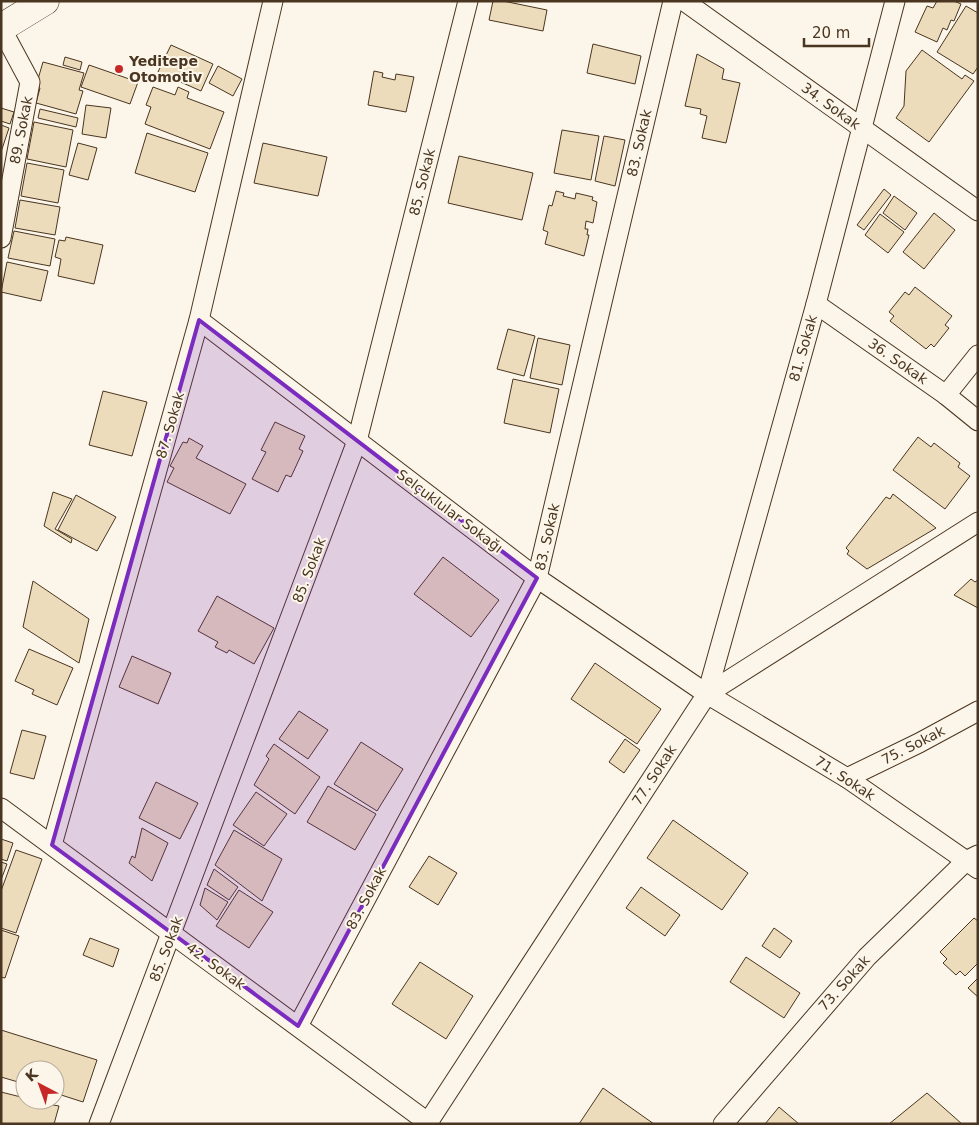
<svg xmlns="http://www.w3.org/2000/svg" width="979" height="1125" font-family="'DejaVu Sans',sans-serif">
<style>
.building{fill:#ecdcbc;stroke:#4a3520}
.lines{fill:none;stroke-linecap:round;stroke-linejoin:round}
.minor-casing{stroke:#4a3520;stroke-width:21}
.secondary-casing{stroke:#4a3520;stroke-width:29}
.minor{stroke:#fbf6e9;stroke-width:19}
.secondary{stroke:#fbf6e9;stroke-width:28}
.marked{fill:#7b2cbf;fill-opacity:0.2;stroke:#7b2cbf;stroke-width:4;stroke-linejoin:round}
.poi-dot{fill:#c62828;stroke:#fbf6e9;stroke-width:2}
.labels{text-anchor:middle;dominant-baseline:central;stroke-width:4;stroke-linejoin:round;paint-order:stroke}
.poi-label{font-size:14px;font-weight:bold;fill:#4a3520;stroke:#fbf6e9;text-anchor:start}
.street-label{font-size:14px;fill:#4a3520;stroke:#fbf6e9}
</style>
<rect width="100%" height="100%" fill="#fbf6e9"/>
<!-- building -->
<g class="building">
<polygon points="493,1 503,1 547,10 543,31 489,20"/>
<polygon points="937,1 954,1 961,4 954,21 951,20 947,30 943,28 937,42 915,32 927,6 933,8"/>
<polygon points="966,6 978,13 978,67 973,74 937,52"/>
<polygon points="593,44 641,56 635,84 587,73"/>
<polygon points="171,45 213,64 201,91 158,72"/>
<polygon points="922,50 962,79 965,75 974,81 929,142 896,118 904,106 906,71"/>
<polygon points="697,54 724,69 722,79 740,83 726,143 702,138 707,116 700,114 701,109 685,106"/>
<polygon points="65,57 82,62 80,70 63,65"/>
<polygon points="43,62 84,73 79,90 83,91 76,114 36,103 40,88 36,86"/>
<polygon points="89,65 138,82 130,104 81,87"/>
<polygon points="218,66 242,79 233,96 209,83"/>
<polygon points="374,71 383,73 382,77 395,80 396,74 414,77 406,112 368,105"/>
<polygon points="153,87 175,95 178,87 189,92 187,98 224,112 210,149 145,124 151,107 146,105"/>
<polygon points="86,105 111,108 106,138 82,134"/>
<polygon points="1,108 14,112 10,124 1,121"/>
<polygon points="40,109 78,118 76,127 38,118"/>
<polygon points="34,122 73,130 66,167 27,159"/>
<polygon points="1,125 9,128 1,152"/>
<polygon points="562,130 599,136 591,180 554,173"/>
<polygon points="147,133 208,153 195,192 135,173"/>
<polygon points="604,136 625,140 615,186 595,181"/>
<polygon points="78,143 97,148 88,180 69,175"/>
<polygon points="263,143 327,157 318,196 254,183"/>
<polygon points="459,156 533,173 522,220 448,203"/>
<polygon points="27,163 64,170 58,203 21,196"/>
<polygon points="884,189 891,195 864,230 857,225"/>
<polygon points="556,191 564,193 563,196 575,199 576,193 593,197 592,200 597,202 593,223 586,221 585,229 588,229 587,235 589,235 584,256 545,244 548,232 543,230 549,205 552,206"/>
<polygon points="894,196 917,213 905,230 883,213"/>
<polygon points="20,200 60,207 55,235 15,228"/>
<polygon points="934,213 955,230 924,269 903,252"/>
<polygon points="880,214 904,232 888,253 865,235"/>
<polygon points="14,231 55,239 50,266 8,258"/>
<polygon points="66,237 103,245 94,284 58,276 61,259 55,257 59,240 65,241"/>
<polygon points="7,262 48,271 41,301 1,292"/>
<polygon points="915,287 952,316 945,325 949,328 934,347 931,344 926,349 890,321 894,316 889,312 905,292 909,295"/>
<polygon points="508,329 535,336 524,376 497,369"/>
<polygon points="538,338 570,345 562,385 530,378"/>
<polygon points="513,379 559,389 550,433 504,423"/>
<polygon points="103,391 147,402 132,456 89,445"/>
<polygon points="275,422 305,436 299,449 303,451 291,477 286,475 278,492 252,479 266,452 261,450"/>
<polygon points="918,437 931,447 934,443 960,463 958,467 970,476 945,509 893,470"/>
<polygon points="189,438 203,446 196,458 246,484 230,514 167,482 174,468 170,466 183,442 187,443"/>
<polygon points="53,492 72,499 55,529 72,539 71,543 44,526"/>
<polygon points="893,494 936,528 867,569 847,554 849,551 846,548 886,497 890,499"/>
<polygon points="76,495 116,517 97,551 58,530"/>
<polygon points="443,557 499,600 471,637 414,594"/>
<polygon points="971,579 975,582 978,580 978,608 954,595"/>
<polygon points="33,581 89,619 79,663 23,627"/>
<polygon points="217,596 274,628 254,664 229,650 227,653 215,647 218,642 198,631"/>
<polygon points="29,649 73,668 57,705 32,694 34,690 15,681"/>
<polygon points="132,656 171,673 158,704 119,687"/>
<polygon points="595,663 661,709 637,744 571,699"/>
<polygon points="299,711 328,730 308,759 279,739"/>
<polygon points="22,730 46,736 34,779 10,773"/>
<polygon points="625,739 640,750 624,773 609,762"/>
<polygon points="361,742 403,769 377,811 334,784"/>
<polygon points="274,744 320,777 295,814 254,785 269,759 266,756"/>
<polygon points="156,782 198,803 180,839 139,818"/>
<polygon points="328,786 376,814 355,850 307,822"/>
<polygon points="256,792 287,814 264,846 233,825"/>
<polygon points="673,820 748,873 722,910 647,858"/>
<polygon points="142,828 168,843 152,881 129,863 132,856 135,858"/>
<polygon points="234,830 282,859 262,901 215,865"/>
<polygon points="1,839 13,843 7,861 1,859"/>
<polygon points="16,850 42,859 16,933 1,928 1,891"/>
<polygon points="429,856 457,873 438,905 409,887"/>
<polygon points="1,862 7,864 1,880"/>
<polygon points="214,869 238,887 229,900 207,885"/>
<polygon points="641,887 680,915 665,936 626,908"/>
<polygon points="205,888 228,902 217,920 200,905"/>
<polygon points="239,890 273,912 249,948 216,926"/>
<polygon points="974,918 978,921 978,963 965,976 960,971 956,975 943,963 947,959 940,952"/>
<polygon points="774,928 792,941 780,958 762,946"/>
<polygon points="1,930 19,936 5,978 1,977"/>
<polygon points="90,938 119,949 113,967 83,955"/>
<polygon points="746,957 800,993 784,1018 730,982"/>
<polygon points="420,962 473,996 446,1039 392,1004"/>
<polygon points="978,978 978,997 968,988"/>
<polygon points="1,1030 97,1060 83,1102 55,1093 55,1070 25,1070 25,1084 1,1077"/>
<polygon points="603,1088 654,1124 579,1124"/>
<polygon points="1,1092 25,1098 25,1100 59,1106 54,1124 1,1124"/>
<polygon points="927,1093 962,1124 889,1124"/>
<polygon points="779,1107 799,1124 765,1124"/>
</g>
<g class="lines">
<!-- minor casing -->
<g class="minor-casing">
<g id="minor">
<polyline points="684,1 978,211"/>
<polyline points="1,238 30,82 1,28"/>
<polyline points="816,304 946,395 978,421"/>
<polyline points="199,320 537,578 707,694 847,778 978,869"/>
<polyline points="946,395 978,355"/>
<polyline points="707,694 816,304 895,1"/>
<polyline points="847,778 919,743 978,711"/>
<polyline points="1,808 430,1124"/>
<polyline points="52,845 199,320 273,1"/>
<polyline points="298,1026 537,578 673,1"/>
<polyline points="99,1124 357,441 468,1"/>
<polyline points="427,1124 707,694 978,522"/>
<polyline points="723,1124 867,957 966,861 978,855"/>
</g>
</g>
<!-- secondary casing -->
<g class="secondary-casing">
<polyline id="secondary" points="1,28 45,1"/>
</g>
<!-- minor -->
<use href="#minor" class="minor"/>
<!-- secondary -->
<use href="#secondary" class="secondary"/>
</g>
<!-- marked area -->
<path class="marked" d="M199,320L537,578L298,1026L52,845Z"/>
<!-- markers -->
<circle class="poi-dot" cx="119" cy="69" r="5"/>
<g class="labels">
<!-- poi labels -->
<g class="poi-label">
<text x="129" y="61">Yeditepe<tspan x="129" dy="16">Otomotiv</tspan></text>
</g>
<!-- street labels -->
<g class="street-label">
<text transform="translate(831 106) rotate(36)">34. Sokak</text>
<text transform="translate(21 130) rotate(-79)">89. Sokak</text>
<text transform="translate(639 143) rotate(-77)">83. Sokak</text>
<text transform="translate(422 182) rotate(-76)">85. Sokak</text>
<text transform="translate(803 348) rotate(-74)">81. Sokak</text>
<text transform="translate(898 361) rotate(35)">36. Sokak</text>
<text transform="translate(170 425) rotate(-74)">87. Sokak</text>
<text transform="translate(450 511) rotate(37)">Selçuklular Sokağı</text>
<text transform="translate(547 537) rotate(-77)">83. Sokak</text>
<text transform="translate(309 570) rotate(-69)">85. Sokak</text>
<text transform="translate(913 745) rotate(-27)">75. Sokak</text>
<text transform="translate(654 775) rotate(-57)">77. Sokak</text>
<text transform="translate(845 778) rotate(33)">71. Sokak</text>
<text transform="translate(366 898) rotate(-62)">83. Sokak</text>
<text transform="translate(166 949) rotate(-69)">85. Sokak</text>
<text transform="translate(216 966) rotate(36)">42. Sokak</text>
<text transform="translate(844 983) rotate(-48)">73. Sokak</text>
</g>
</g>
<!-- border -->
<rect width="979" height="1125" fill="none" stroke="#4a3520" stroke-width="5"/>
<!-- north arrow -->
<g transform="translate(40 1085) rotate(319)"><circle r="24" fill="#fbf6e9" stroke="#b4a999"/>
<path d="M0-4L9 19L0 12L-9 19Z" fill="#c62828"/>
<text y="-8" font-size="14" font-weight="bold" text-anchor="middle" fill="#4a3520">K</text>
</g>
<!-- scale -->
<path d="M804 38v8h65v-8" fill="none" stroke="#4a3520" stroke-width="2.5"/>
<text x="812" y="38" font-size="15" fill="#4a3520" stroke="#fbf6e9" stroke-width="4" paint-order="stroke">20 m</text>
</svg>
